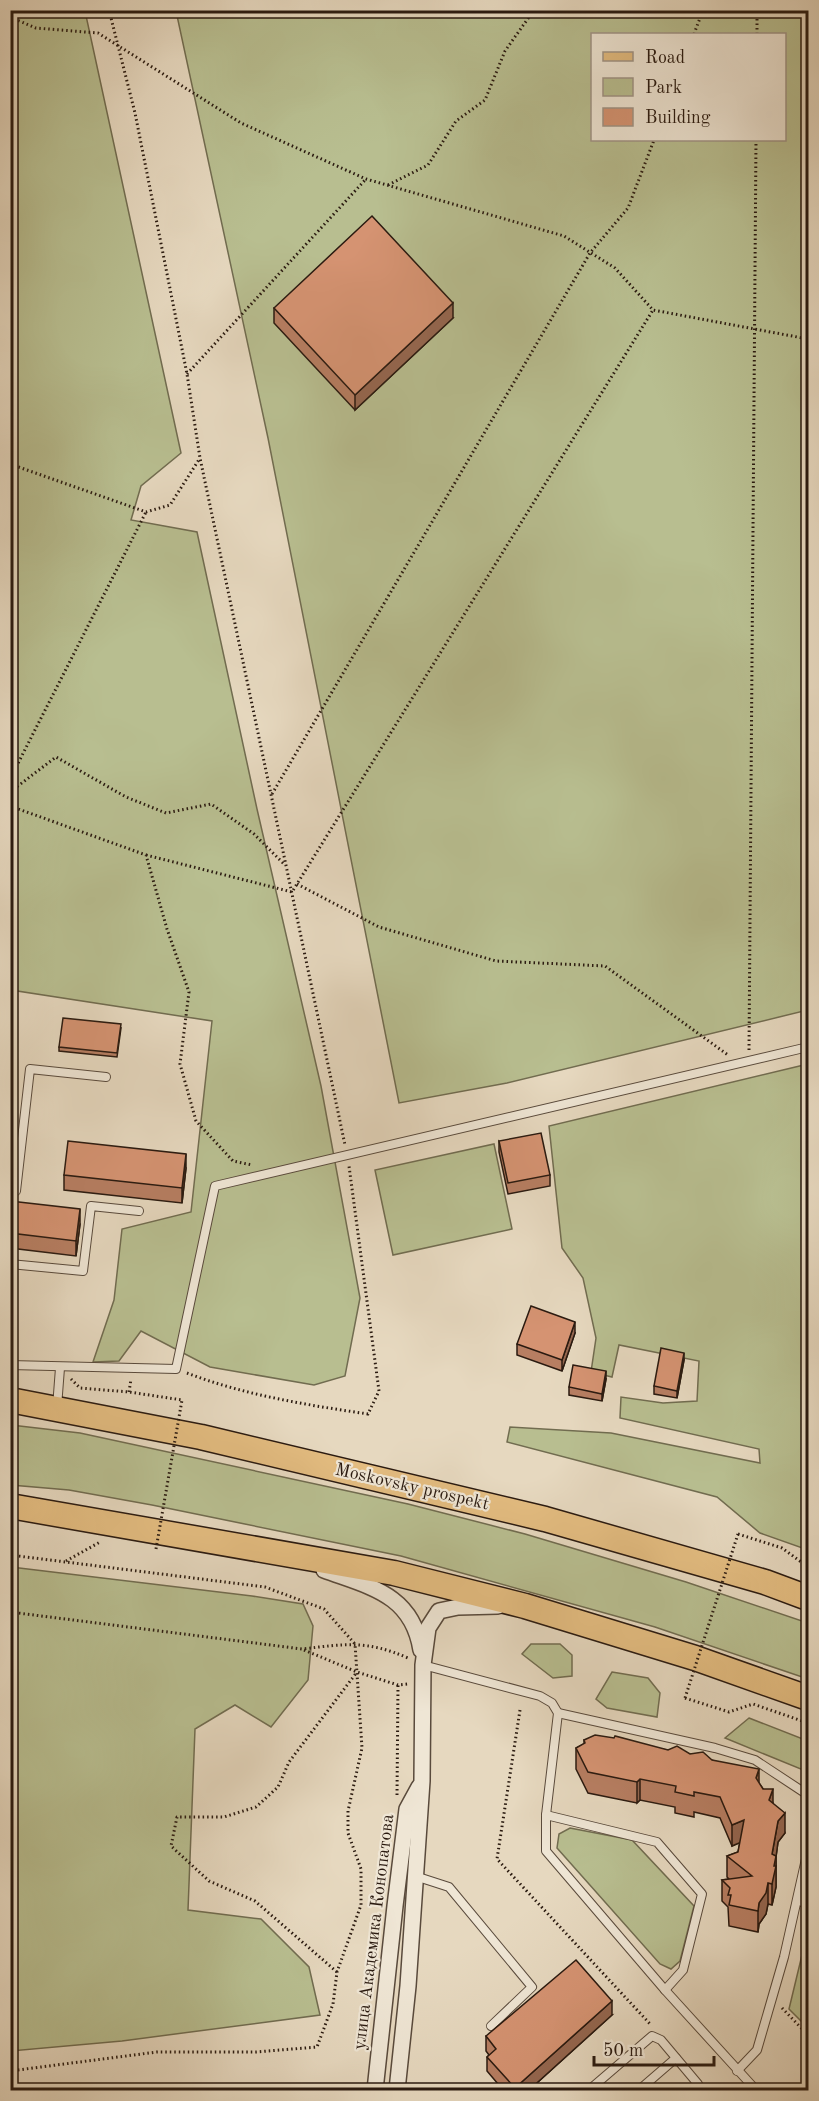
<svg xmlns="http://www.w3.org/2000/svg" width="819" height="2101" font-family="'Old Standard TT',serif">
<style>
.green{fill:#b8be90;stroke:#716c50;stroke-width:1.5;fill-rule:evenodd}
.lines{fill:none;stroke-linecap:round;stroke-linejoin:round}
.lane-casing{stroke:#594a3c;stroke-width:10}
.street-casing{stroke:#594a3c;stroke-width:18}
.primary-casing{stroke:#2a1a10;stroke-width:27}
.path{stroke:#2a1a10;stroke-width:3;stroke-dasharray:1.5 3;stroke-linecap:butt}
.lane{stroke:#efe6d5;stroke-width:8}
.street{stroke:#efe6d5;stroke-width:15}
.primary{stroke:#e3bc80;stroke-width:24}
.path-bridge{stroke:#2a1a10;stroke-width:3;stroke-dasharray:1.5 3;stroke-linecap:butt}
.wall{fill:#b77e62;stroke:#2a1a10;stroke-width:1.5}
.shaded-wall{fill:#956750;stroke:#2a1a10;stroke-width:1.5}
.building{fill:#d59372;stroke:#2a1a10;stroke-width:1.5}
.labels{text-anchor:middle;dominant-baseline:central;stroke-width:4.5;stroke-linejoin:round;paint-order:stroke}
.street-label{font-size:18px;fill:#2a1a10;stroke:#efe6d5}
</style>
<rect width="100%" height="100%" fill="#e6d8bf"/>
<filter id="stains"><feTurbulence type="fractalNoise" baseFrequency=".00333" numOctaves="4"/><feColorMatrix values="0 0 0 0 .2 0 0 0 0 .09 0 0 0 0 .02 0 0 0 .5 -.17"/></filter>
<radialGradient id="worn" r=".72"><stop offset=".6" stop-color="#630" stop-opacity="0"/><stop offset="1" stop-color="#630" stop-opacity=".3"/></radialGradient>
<!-- green -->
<g class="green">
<polygon points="11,11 85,11 181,453 141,486 131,520 197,532 257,809 321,1086 360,1298 345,1376 314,1385 210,1367 141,1331 119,1361 93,1362 114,1300 122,1229 191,1212 212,1021 11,990"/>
<path d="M176,11H808V1010L507,1083L399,1103L268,438ZM592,34H784V140H592Z"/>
<polygon points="808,1064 808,1550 760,1533 717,1497 507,1442 510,1427 611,1433 760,1463 759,1449 620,1418 621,1397 663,1403 697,1401 699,1361 619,1345 612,1377 591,1372 596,1338 583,1278 562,1248 549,1126"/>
<polygon points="494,1144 512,1229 393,1255 375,1170"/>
<polygon points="11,1425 80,1433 408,1504 525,1534 686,1582 808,1623 808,1679 655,1627 401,1556 152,1505 69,1490 11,1485"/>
<polygon points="11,1567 252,1596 303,1604 313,1626 308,1680 271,1727 235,1705 195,1729 188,1910 261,1919 309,1967 320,2015 122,2041 11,2051"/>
<polygon points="531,1644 560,1644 572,1655 572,1676 553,1678 522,1654"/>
<polygon points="612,1672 648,1678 660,1693 657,1717 607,1708 596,1699"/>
<polygon points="749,1718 808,1741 808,1772 725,1738"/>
<polygon points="570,1828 632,1840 694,1906 680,1961 671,1969 660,1964 557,1848 559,1834"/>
<polygon points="808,1930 808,2028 789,2009"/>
</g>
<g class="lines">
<!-- lane casing -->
<g class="lane-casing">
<g id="lane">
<polyline points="10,1190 16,1191 30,1069 106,1077"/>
<polyline points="10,1264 83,1271 91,1206 139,1211"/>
<polyline points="10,1365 176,1369 215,1186 808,1047"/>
<polyline points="57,1407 60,1368"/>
<polyline points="423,1665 540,1696 552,1703 558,1713 546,1815 546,1851 665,1990 756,2090"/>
<polyline points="558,1713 715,1748 755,1760 808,1795"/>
<polyline points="546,1815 657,1842 702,1894 683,1970 665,1990"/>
<polyline points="415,1876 449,1887 532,1987 491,2026"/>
<polyline points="798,1900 808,1905"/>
<polyline points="737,2071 757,2050 784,1957 808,1850"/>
<polyline points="589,2090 652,2036 661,2040 698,2084 697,2090"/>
<polyline points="639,2090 676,2058"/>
</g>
</g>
<!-- street casing -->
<g class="street-casing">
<g id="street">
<path d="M324,1570C370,1587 412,1594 421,1650"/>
<polyline points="375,2090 395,1906 407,1809 419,1787"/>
<polyline points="397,2090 408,1986 422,1781 423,1665 428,1628 439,1611 458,1607 498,1606"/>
</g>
</g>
<!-- primary casing -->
<g class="primary-casing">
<g id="primary">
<polyline points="10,1400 201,1437 545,1519 765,1582 808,1598"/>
<polyline points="10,1506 394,1573 525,1606 695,1658 808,1698"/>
</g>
</g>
<!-- path -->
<g class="path">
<polyline points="109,10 135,113 187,374 200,458 345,1145"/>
<polyline points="10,17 36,28 98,33 241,123 366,179 564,236 615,268 653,310 808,339"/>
<polyline points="694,34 703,10"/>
<polyline points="757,34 757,10"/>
<polyline points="388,185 428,165 456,121 485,100 505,51 534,10"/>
<polyline points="187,374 366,179"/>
<polyline points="10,464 146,512 170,505 200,458"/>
<polyline points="10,779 146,512"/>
<polyline points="10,792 56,757 126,797 166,813 211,804 254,834 285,865"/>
<polyline points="272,794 590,253 628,208 654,140"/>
<polyline points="10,806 146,855 167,929 189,992 180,1064 196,1121 233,1161 252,1165"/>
<polyline points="146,855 292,892 653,310"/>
<polyline points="297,884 379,927 496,961 605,966 728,1055"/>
<polyline points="749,1050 756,140"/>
<path d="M187,1373C244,1395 307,1405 368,1414L379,1391L349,1166"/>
<polyline points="71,1379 80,1388 129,1392 182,1400"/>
<polyline points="129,1392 131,1379"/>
<polyline points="738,1534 782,1548 808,1567"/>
<polyline points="10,1555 265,1587 324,1609 355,1644 362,1748 348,1811 348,1833 361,1869 361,1905 337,1972 333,2004 317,2047 256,2052 157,2052 10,2071"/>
<polyline points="66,1561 100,1542"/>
<path d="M10,1612L302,1649C345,1644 367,1640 408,1658"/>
<polyline points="304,1650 357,1672 398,1685 408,1684"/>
<polyline points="685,1698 729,1712 753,1704 808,1723"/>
<polyline points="520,1710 497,1859 651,2025"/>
<polyline points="397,1795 398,1685"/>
<polyline points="337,1972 255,1901 209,1881 171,1846 177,1817 224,1817 256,1807 278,1787 289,1762 357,1672"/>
<polyline points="782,2008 808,2035"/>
<polyline points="10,2082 16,2090"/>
</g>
<!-- lane -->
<use href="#lane" class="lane"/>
<!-- street -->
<use href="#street" class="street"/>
<!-- primary -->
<use href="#primary" class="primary"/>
<!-- path-bridge -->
<g class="path-bridge">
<polyline points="156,1549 182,1400"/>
<polyline points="685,1698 738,1534"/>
</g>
</g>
<!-- wall -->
<g class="wall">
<polygon points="274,308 453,318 355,410 274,323"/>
<polygon points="121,1028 117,1057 59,1051 59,1047"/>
<polygon points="499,1141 550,1175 550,1186 508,1194 499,1152"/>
<polygon points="186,1168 182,1203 64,1190 64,1175"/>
<polygon points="10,1201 80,1224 76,1256 10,1248"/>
<polygon points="575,1333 562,1371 517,1355 517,1344"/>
<polygon points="684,1360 677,1398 654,1394 654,1386"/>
<polygon points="606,1379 602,1401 569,1395 569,1387"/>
<polygon points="584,1740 668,1750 690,1754 712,1760 759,1783 773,1803 785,1833 778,1842 776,1857 776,1887 772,1905 768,1904 766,1914 759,1924 758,1932 729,1926 728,1907 722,1901 722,1880 729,1879 727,1877 727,1856 738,1852 740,1842 732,1846 720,1818 694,1812 694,1817 675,1813 675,1807 640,1800 637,1803 588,1793 576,1769 576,1748 584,1744"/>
<polygon points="612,2015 528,2091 504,2091 487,2071 487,2057 489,2055 486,2051 486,2036"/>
</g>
<!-- shaded-wall -->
<g class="shaded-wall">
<polygon points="453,303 453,318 355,410 355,395"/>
<polygon points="186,1154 186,1168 182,1203 182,1188"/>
<polygon points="80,1209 80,1224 76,1256 76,1241"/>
<polygon points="575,1322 575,1333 562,1371 562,1360"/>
<polygon points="684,1353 684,1360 677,1398 677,1391"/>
<polygon points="606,1371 606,1379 602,1401 602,1394"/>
<polygon points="759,1769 759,1789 756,1778"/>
<polygon points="640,1779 640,1800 637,1803 637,1782"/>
<polygon points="773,1789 773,1810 769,1800"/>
<polygon points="785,1813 785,1833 778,1842 776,1857 776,1887 772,1905 772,1854 778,1821"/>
<polygon points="744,1820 744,1841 732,1846 732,1825"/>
<polygon points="768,1883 768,1904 766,1914 759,1924 758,1932 758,1911 759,1903"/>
<polygon points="612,2001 612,2015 528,2091 515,2091 515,2088"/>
</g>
<!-- building -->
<g class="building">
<polygon points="372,216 453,303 355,395 274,308"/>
<polygon points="63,1018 121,1024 117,1053 59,1047"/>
<polygon points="541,1133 550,1175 508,1183 499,1141"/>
<polygon points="68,1141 186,1154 182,1188 64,1175"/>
<polygon points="10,1201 80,1209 76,1241 10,1233"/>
<polygon points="531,1306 575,1322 562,1360 517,1344"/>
<polygon points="661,1348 684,1353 677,1391 654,1386"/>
<polygon points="573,1365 606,1371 602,1394 569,1387"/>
<polygon points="595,1735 614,1738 615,1736 668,1750 677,1746 690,1754 703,1752 712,1760 759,1769 756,1778 763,1789 773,1789 769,1800 785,1813 778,1821 772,1854 776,1856 774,1866 776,1866 772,1884 768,1883 766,1893 759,1903 758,1911 729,1905 731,1895 728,1895 730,1888 722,1880 752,1876 727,1856 738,1852 744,1820 732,1825 720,1797 694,1792 694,1796 675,1792 676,1786 640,1779 637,1782 588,1772 576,1748 585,1743 584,1740"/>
<polygon points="576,1960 612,2001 515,2088 487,2057 496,2049 486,2036"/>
</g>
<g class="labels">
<!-- street labels -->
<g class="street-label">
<text transform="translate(412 1487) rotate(13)">Moskovsky prospekt</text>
<text transform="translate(374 1932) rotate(-83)">улица Академика Конопатова</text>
</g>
</g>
<!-- margin -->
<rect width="819" height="2101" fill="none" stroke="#e6d8bf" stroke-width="36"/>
<rect x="12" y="12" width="795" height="2077" fill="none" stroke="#2a1a10" stroke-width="3"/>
<rect x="18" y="18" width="783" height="2065" fill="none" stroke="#2a1a10" stroke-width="1.5"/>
<!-- legend -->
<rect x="591" y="33" width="195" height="108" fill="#efe6d5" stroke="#a09486" stroke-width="1.5"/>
<rect x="603" y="52" width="30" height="9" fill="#e3bc80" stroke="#a09486" stroke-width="1.5"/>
<text x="645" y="63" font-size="18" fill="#2a1a10">Road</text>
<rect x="603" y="78" width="30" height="18" fill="#b8be90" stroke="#a09486" stroke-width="1.5"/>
<text x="645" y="93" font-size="18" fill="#2a1a10">Park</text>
<rect x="603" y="108" width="30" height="18" fill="#d59372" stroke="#a09486" stroke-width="1.5"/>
<text x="645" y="123" font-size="18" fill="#2a1a10">Building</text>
<!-- scale -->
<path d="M594 2056v9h120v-9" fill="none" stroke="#2a1a10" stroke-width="3"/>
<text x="603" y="2056" font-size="18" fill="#2a1a10" stroke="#efe6d5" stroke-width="4.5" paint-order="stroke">50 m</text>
<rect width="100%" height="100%" filter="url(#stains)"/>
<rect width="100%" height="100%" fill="url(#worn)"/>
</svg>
